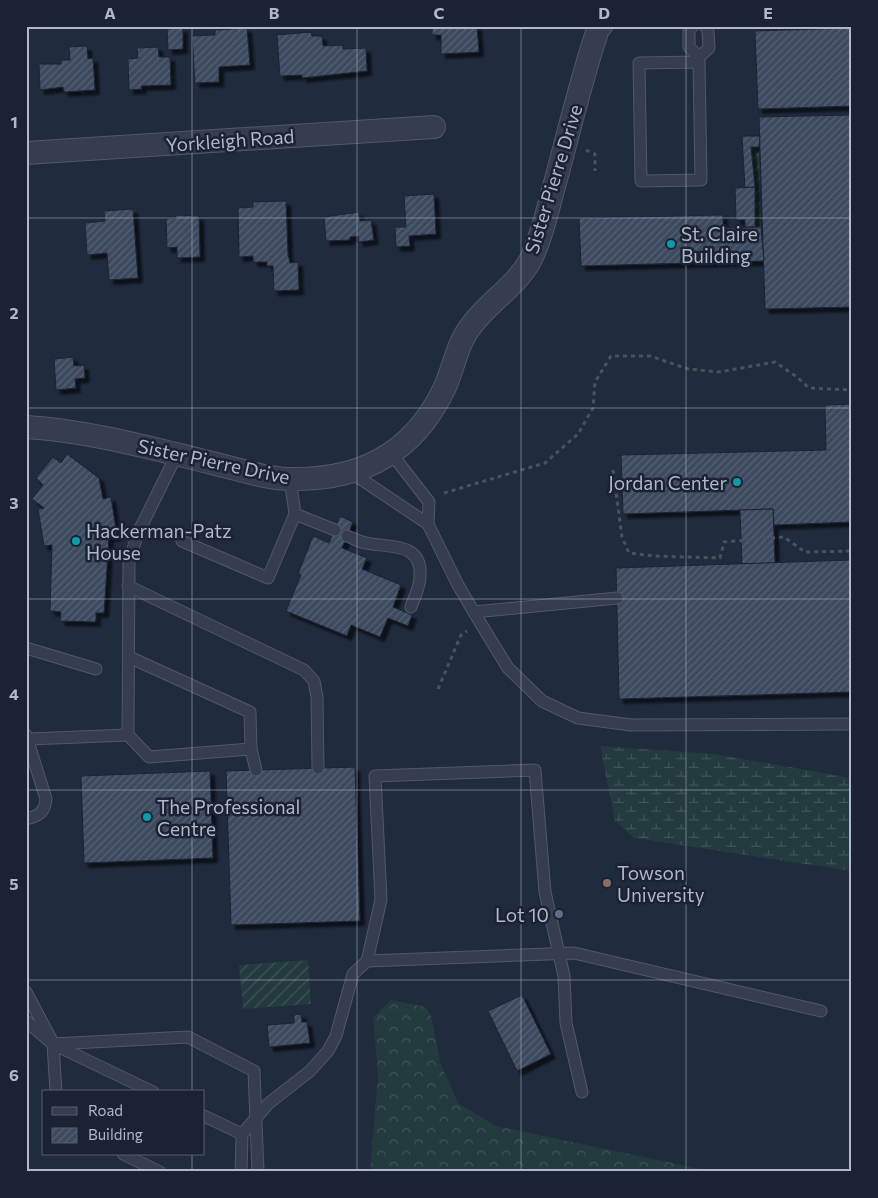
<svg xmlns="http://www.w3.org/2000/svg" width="878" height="1198" font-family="Commissioner,sans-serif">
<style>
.forest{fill:url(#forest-crowns)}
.wetland{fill:url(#wetland-marsh)}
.garden{fill:url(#garden-furrows)}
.building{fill:url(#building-hatch);stroke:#1c2435;filter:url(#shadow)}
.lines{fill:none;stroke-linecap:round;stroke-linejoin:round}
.lane-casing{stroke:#505869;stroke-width:13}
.street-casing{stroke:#505869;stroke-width:24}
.path{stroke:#41575c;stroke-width:3;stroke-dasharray:4 4;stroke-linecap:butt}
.lane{stroke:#353d4e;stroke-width:11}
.street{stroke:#353d4e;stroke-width:22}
.grid{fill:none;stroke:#b0b8ca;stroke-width:1;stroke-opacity:0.55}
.culture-dot{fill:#0f9aa8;stroke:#1a2233;stroke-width:2}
.education-dot{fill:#8d6e63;stroke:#1a2233;stroke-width:2}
.service-dot{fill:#5c6f8a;stroke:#1a2233;stroke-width:2}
.labels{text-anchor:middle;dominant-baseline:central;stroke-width:5;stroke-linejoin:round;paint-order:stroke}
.street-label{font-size:19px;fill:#b0b8ca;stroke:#1a2233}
.poi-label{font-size:19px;fill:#b0b8ca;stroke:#1a2233;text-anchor:start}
.neatline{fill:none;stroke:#b0b8ca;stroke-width:2}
.grid-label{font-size:16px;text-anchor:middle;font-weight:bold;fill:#b0b8ca}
</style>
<defs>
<pattern id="forest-crowns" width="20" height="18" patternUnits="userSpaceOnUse" patternTransform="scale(1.25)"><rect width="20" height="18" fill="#233a3f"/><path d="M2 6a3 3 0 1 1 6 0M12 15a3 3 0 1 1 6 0" fill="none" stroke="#405459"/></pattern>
<pattern id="wetland-marsh" width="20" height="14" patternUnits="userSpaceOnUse" patternTransform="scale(1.25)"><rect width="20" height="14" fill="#233a3f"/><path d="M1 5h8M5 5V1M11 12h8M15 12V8" fill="none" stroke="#405459"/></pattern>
<pattern id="garden-furrows" width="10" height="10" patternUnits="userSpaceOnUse" patternTransform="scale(1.25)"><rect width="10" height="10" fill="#233a3f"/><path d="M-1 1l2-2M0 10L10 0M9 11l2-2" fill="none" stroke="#405459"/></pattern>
<pattern id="building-hatch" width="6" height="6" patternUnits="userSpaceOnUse" patternTransform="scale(1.25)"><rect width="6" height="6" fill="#3c495e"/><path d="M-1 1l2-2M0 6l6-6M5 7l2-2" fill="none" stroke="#566174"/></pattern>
<filter id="shadow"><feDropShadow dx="4.5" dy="4.5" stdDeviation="1" flood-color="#0009"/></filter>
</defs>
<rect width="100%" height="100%" fill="#212b3e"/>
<!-- forest -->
<polygon class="forest" points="391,1000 425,1007 431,1015 441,1065 458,1103 496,1126 715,1172 370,1172 378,1074 373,1018"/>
<!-- wetland -->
<polygon class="wetland" points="600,746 714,754 852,778 852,871 634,838 615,821"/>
<!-- garden -->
<g class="garden">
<polygon points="751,147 759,147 761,227 755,227"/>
<polygon points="308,960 311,1004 243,1009 239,965"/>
</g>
<!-- building -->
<g class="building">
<polygon points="432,26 477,26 479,52 441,54 441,35 432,35"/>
<polygon points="183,28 183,49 168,50 167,29"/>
<polygon points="247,28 250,65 219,67 219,82 195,83 192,36 215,35 215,30"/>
<polygon points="852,28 852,106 758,109 755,31"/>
<polygon points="311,32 312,36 322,36 323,46 343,45 343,49 366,48 367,71 302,78 302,75 280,76 277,35"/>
<polygon points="87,46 88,59 93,58 95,90 64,92 63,87 40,90 39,64 61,64 61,60 70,60 69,47"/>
<polygon points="158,47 159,57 170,57 171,85 141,86 142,89 129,90 128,59 138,58 137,48"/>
<polygon points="852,115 852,307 765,309 759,117"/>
<polygon points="742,136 760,136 759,147 751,147 755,187 745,188"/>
<polygon points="755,187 755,227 745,227 745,220 736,220 735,188"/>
<polygon points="434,194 436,234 409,236 410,246 396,247 395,227 406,227 404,196"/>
<polygon points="286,201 288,254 290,263 298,262 299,290 274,291 273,266 267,266 267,262 253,262 253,256 239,257 238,208 253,207 253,202"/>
<polygon points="133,209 138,278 109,280 107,253 87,255 85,223 105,221 104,211"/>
<polygon points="359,212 360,221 371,220 374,240 359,242 358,236 350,237 350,240 326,241 324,217"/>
<polygon points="175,215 199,216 200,257 177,258 177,247 167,248 166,219 176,218"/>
<polygon points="723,215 723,228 761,227 764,261 581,266 579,218"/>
<polygon points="73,357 74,366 84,365 85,378 75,379 76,388 56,390 54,359"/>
<polygon points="852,404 852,522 774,525 773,509 623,514 621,455 826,450 825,405"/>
<polygon points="67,454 99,478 103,499 111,497 117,536 109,537 104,613 96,613 96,622 60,621 61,612 50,611 52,545 44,546 38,509 44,508 32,499 43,485 36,478 53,457 61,463"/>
<polygon points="773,509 775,563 742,564 740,510"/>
<polygon points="340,516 353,522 342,548 367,558 362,569 401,585 393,607 412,615 408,626 388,618 380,637 351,625 347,636 286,611 301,575 298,574 313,536 329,543"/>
<polygon points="852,560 852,692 619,699 616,568"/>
<polygon points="355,767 360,921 231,925 226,771"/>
<polygon points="210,771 213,858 84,863 81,776"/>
<polygon points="522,995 551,1054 517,1071 488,1011"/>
<polygon points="301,1014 302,1022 307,1022 310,1043 269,1047 267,1025 294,1023 294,1015"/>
</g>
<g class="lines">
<!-- lane casing -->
<g class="lane-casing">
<g id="lane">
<polyline points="693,26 689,30 689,47 699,57"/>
<polyline points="699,62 701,180 641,181 639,63 699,62 699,57 709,48 708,31 705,26"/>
<polyline points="391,453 429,502 428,524 458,585 481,624 508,668 542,701 578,718 631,725 852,724"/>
<polyline points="352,473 428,524"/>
<polyline points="295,514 335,530"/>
<path d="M347,536C353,538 359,542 366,543C388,548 423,541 420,577C420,587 414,598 411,607"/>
<polyline points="182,541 268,578 295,514 290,479"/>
<polyline points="128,586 304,670 314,681 317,697 318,768"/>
<polyline points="474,612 617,598"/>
<polyline points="26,648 96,669"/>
<path d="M26,735L46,799C45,812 39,816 26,819"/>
<polyline points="128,735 129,562 138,533 177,454"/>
<polyline points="29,739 128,735 149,757 251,749 250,712 129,657"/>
<polyline points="251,749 256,770"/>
<polyline points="367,961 381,900 375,776 535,770 545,892 564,976 566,1023 582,1092"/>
<polyline points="26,992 51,1039"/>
<polyline points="26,1021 53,1044 153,1092"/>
<polyline points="56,1092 53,1044 188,1037 254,1071 258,1172"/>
<polyline points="204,1116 242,1134"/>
<polyline points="123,1154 160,1172"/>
<polyline points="241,1172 242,1134 269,1103 310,1071 328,1051 336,1036 353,974 367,961 574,953 821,1011"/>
</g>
</g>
<!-- street casing -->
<g class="street-casing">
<g id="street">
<polyline points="26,153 434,127"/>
<path d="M26,427C90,431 151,448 212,463C238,469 266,479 292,479C360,480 412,454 443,391C452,374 455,352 465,335C482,306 514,289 530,261C542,237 548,208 555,183C569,131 581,80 598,29L601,26"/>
</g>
</g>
<!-- path -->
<g class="path">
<polyline points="586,150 595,154 595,171"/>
<polyline points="613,470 622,537 629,553 653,556 720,558 724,542 784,537 805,552 852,551"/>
<polyline points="444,493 545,463 578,434 593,408 595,382 611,356 650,356 688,369 719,372 775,362 797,377 809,388 852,390"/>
<polyline points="438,689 461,635 467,631"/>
</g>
<!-- lane -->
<use href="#lane" class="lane"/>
<!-- street -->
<use href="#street" class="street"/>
</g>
<!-- grid -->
<path class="grid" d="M192,26V1092M357,26V1172M521,26V1172M686,26V1172M26,218H852M26,408H852M26,599H852M26,790H852M26,980H852M192,1154V1172"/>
<!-- markers -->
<g class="culture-dot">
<circle cx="671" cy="244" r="5"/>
<circle cx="737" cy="482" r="5"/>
<circle cx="76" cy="541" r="5"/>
<circle cx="147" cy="817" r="5"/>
</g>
<circle class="education-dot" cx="607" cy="883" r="5"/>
<circle class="service-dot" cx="559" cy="914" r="5"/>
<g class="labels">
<!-- street labels -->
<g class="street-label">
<text transform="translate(230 140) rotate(-4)">Yorkleigh Road</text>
<text transform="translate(553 179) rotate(-73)">Sister Pierre Drive</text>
<text transform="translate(214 461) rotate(12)">Sister Pierre Drive</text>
</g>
<!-- poi labels -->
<g class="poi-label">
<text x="681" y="233">St. Claire<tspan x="681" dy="22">Building</tspan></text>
<text x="727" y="482" text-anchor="end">Jordan Center</text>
<text x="86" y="530">Hackerman-Patz<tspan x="86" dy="22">House</tspan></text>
<text x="157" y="806">The Professional<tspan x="157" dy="22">Centre</tspan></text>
<text x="617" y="872">Towson<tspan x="617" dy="22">University</tspan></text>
<text x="549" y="914" text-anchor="end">Lot 10</text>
</g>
</g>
<!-- border -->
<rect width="878" height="1198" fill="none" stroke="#1a2233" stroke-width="55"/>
<!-- legend -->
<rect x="42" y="1090" width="162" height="65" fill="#1a2233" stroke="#565e6f"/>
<rect x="52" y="1107" width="25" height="8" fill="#353d4e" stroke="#565e6f"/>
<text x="88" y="1116" font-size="15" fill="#b0b8ca">Road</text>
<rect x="52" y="1128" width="25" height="15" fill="url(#building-hatch)" stroke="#565e6f"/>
<text x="88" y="1140" font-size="15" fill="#b0b8ca">Building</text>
<rect x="28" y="28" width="822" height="1142" class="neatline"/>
<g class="grid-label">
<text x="110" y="19">A</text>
<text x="274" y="19">B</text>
<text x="439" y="19">C</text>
<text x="604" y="19">D</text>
<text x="768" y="19">E</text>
<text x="14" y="128">1</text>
<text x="14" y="319">2</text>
<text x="14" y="509">3</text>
<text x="14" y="700">4</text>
<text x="14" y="890">5</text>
<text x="14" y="1081">6</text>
</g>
</svg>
